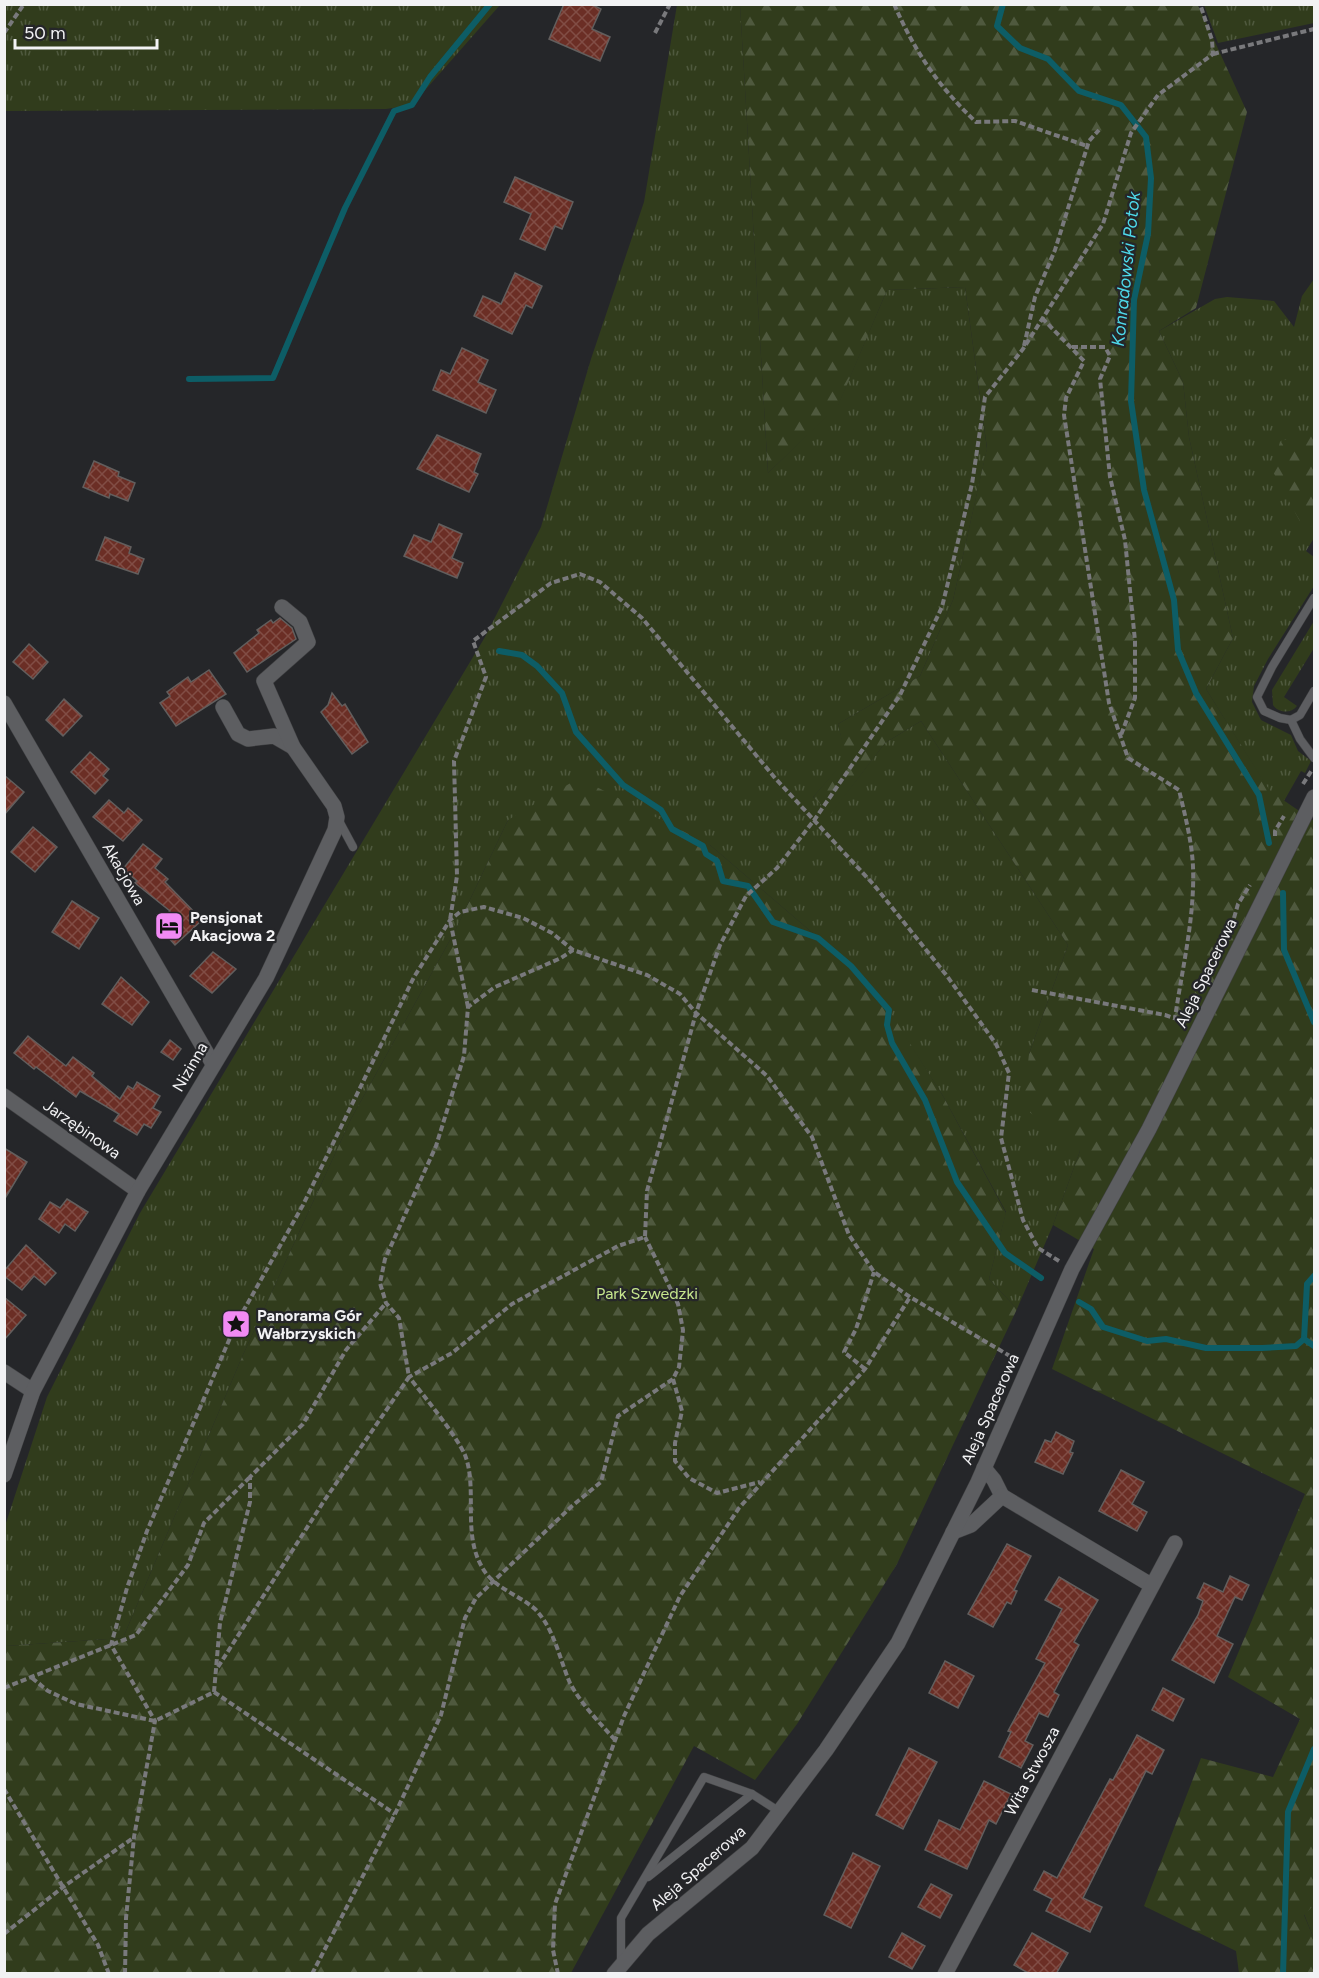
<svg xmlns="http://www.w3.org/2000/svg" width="1319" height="1978" font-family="Figtree,sans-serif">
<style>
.grass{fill:url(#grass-tufts)}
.forest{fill:url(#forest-firs)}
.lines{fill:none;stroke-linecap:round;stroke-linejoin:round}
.stream{stroke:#0d5d66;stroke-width:6}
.building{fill:url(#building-cross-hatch);stroke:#625e5d;stroke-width:1.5}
.lane-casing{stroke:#404143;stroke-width:9}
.street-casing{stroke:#404143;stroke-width:16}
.path{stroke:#79797c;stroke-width:4;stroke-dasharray:6 3;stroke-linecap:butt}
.lane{stroke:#5d5e61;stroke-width:8}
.street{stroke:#5d5e61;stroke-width:15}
.labels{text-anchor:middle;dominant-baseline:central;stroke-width:4.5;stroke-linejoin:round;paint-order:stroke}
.street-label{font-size:16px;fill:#f2f2f4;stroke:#252629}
.poi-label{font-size:16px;font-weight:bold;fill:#f2f2f4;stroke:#252629;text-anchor:start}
.park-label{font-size:16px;fill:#c6e68d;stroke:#252629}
.water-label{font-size:18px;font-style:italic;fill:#4ed9ea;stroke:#252629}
</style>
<defs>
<pattern id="grass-tufts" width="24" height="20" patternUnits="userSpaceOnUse" patternTransform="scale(1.5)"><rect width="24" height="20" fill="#313c1c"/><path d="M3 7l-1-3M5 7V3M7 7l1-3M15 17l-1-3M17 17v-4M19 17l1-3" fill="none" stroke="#4f593e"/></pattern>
<pattern id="forest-firs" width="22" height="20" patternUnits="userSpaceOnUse" patternTransform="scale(1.5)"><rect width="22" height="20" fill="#313c1c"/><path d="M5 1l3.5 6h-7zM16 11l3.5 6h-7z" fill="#4f593e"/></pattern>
<pattern id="building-cross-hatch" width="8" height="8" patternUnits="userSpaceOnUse" patternTransform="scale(1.5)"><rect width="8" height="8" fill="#6b2e25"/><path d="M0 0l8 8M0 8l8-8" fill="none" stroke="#814d45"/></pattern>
</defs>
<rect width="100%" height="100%" fill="#252629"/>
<!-- grass -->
<g class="grass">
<polygon points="4,5 5,4 500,5 412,105 386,109 5,111"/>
<polygon points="677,5 740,5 768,473 838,405 887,290 965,287 987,449 953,600 920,676 838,724 847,759 813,797 831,813 885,743 921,721 1068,945 1029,1054 1080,1151 1053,1225 1017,1309 989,1279 1006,1212 943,1096 888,1010 851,966 710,845 508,820 455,931 351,1119 242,1357 123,1638 5,1646 5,1526 47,1397 140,1213 485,637 541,527 591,359 644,202"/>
<polygon points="1204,5 1314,5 1314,23 1218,43"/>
<polygon points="1314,279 1314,538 1306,551 1314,557 1314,586 1268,659 1254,686 1252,702 1261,720 1291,735 1298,751 1311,761 1305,773 1301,771 1284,801 1270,792 1206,689 1233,638 1189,437 1183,382 1159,331 1215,299 1227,297 1274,301 1294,327 1302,296"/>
<path d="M1314,621V648L1284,697L1297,706C1291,714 1278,713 1273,705L1272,690Z"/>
<polygon points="1314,1905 1314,1939 1304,1914"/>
</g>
<!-- forest -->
<g class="forest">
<polygon points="740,5 1198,5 1247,112 1196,308 1159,331 1183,382 1189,437 1233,638 1206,689 1270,791 1314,821 1314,1905 1304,1915 1314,1939 1314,1973 1239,1973 1236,1951 1144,1906 1201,1758 1273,1777 1300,1719 1228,1677 1305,1494 1052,1369 1094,1249 1053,1225 1080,1151 1023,1107 1029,1054 1068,945 921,721 885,743 831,814 813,797 846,759 838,724 920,676 953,600 987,448 965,287 887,290 838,406 768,473"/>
<polygon points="1314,434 1314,527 1302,525 1272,470 1280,442 1297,435"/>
<polygon points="579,778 710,845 851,966 889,1010 943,1096 1006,1213 989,1279 1017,1309 897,1564 797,1724 755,1780 694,1746 571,1973 5,1973 5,1646 123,1638 242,1357 351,1119 455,931 508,820"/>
</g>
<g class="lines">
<!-- stream -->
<g class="stream">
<polyline points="1003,4 997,26 1020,48 1048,59 1079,91 1121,105 1146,137 1151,178 1148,234 1134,300 1131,401 1144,490 1174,600 1178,650 1196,693 1259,795 1269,843"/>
<polyline points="189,379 273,378 345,208 394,111 412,105 430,77 490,4"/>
<polyline points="499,651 522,655 537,666 562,693 576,732 623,785 661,810 672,829 703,846 706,854 717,861 723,881 748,886 773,922 818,938 851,966 889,1010 887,1025 892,1043 925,1100 957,1182 1005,1253 1041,1278"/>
<polyline points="1283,893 1284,950 1314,1022"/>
<polyline points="1314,1276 1307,1284 1304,1339 1314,1346"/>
<polyline points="1079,1302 1091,1309 1103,1327 1147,1341 1166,1339 1206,1348 1262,1348 1296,1346 1304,1339"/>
<polyline points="1283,1974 1288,1812 1314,1749"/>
</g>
</g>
<!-- building -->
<g class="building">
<polygon points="564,4 591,4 601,9 592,29 610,37 600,61 549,39"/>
<polygon points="515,177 573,202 562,229 555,226 545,250 520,239 531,214 504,202"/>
<polygon points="515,273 542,286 532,308 526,305 512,334 474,316 483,296 501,304"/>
<polygon points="462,348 488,360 478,382 496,390 486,413 433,390 441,370 450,374"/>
<polygon points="437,435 481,454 474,472 478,474 469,492 417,469"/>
<polygon points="94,461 119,472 118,476 135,483 128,501 110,494 109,498 83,487"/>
<polygon points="439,524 462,534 452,558 463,563 457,578 404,556 414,535 431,542"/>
<polygon points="105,537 131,547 129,553 144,559 138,574 96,560"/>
<polygon points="280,618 292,628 296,639 247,672 234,653 259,633 257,630 271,620 273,623"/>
<polygon points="29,644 48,662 33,679 13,662"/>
<polygon points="209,670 226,694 176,726 160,703 170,696 167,692 188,677 191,682"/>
<polygon points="332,693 342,706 345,704 368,742 352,754 321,712 328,705"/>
<polygon points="64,699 82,716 63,736 46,720"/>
<polygon points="90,752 109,769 103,776 108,780 95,794 71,772"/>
<polygon points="4,775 24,792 4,815"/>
<polygon points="109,800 124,813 128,808 142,820 123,841 93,817"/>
<polygon points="33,827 57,847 35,872 11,852"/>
<polygon points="143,844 162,859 155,868 168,879 165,882 202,920 175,945 156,924 170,911 135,883 137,881 123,869"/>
<polygon points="72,901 99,918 79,949 52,932"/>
<polygon points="213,952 236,969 212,993 190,976"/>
<polygon points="121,977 149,1002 132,1025 102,1004"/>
<polygon points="28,1036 66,1066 73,1057 94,1073 92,1076 120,1099 128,1086 133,1089 137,1082 160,1096 153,1108 161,1112 151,1128 144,1124 137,1135 114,1121 119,1114 80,1091 76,1097 36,1067 34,1069 14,1053"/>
<polygon points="170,1040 181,1049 173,1060 161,1052"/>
<polygon points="4,1148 27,1162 4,1200"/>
<polygon points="67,1199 88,1212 75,1231 65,1224 59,1233 39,1219 50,1202 60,1208"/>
<polygon points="26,1245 56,1273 45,1285 34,1276 22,1290 4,1276 4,1271"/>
<polygon points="4,1297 26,1315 4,1340"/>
<polygon points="1056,1432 1074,1441 1070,1452 1073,1453 1063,1474 1035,1462 1045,1440 1051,1442"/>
<polygon points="1121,1470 1144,1482 1132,1504 1147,1512 1137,1531 1099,1511"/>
<polygon points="1007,1544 1031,1556 1014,1590 1017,1591 1011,1604 1007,1602 993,1627 968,1614"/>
<polygon points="1230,1576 1249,1585 1242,1600 1235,1597 1217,1636 1233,1644 1214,1683 1172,1660 1198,1615 1203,1601 1197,1598 1204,1583 1223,1592"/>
<polygon points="1059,1577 1098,1600 1074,1642 1079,1645 1054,1692 1059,1695 1048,1717 1039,1713 1025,1741 1033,1745 1021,1768 999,1757 1011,1732 1008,1731 1045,1663 1036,1659 1062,1609 1045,1600"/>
<polygon points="945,1661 974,1676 958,1708 929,1693"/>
<polygon points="1163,1688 1184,1699 1173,1721 1152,1710"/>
<polygon points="1137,1735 1164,1750 1152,1774 1146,1771 1083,1898 1102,1907 1090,1932 1046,1911 1052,1899 1034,1890 1044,1871 1057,1878 1110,1779 1113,1780"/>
<polygon points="909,1748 937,1762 903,1829 876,1815"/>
<polygon points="984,1781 1011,1794 996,1824 989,1820 967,1869 925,1850 939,1820 960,1830"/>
<polygon points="853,1853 880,1866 851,1928 824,1915"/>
<polygon points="931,1884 952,1895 940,1918 918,1907"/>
<polygon points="902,1933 925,1946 912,1969 889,1957"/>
<polygon points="1032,1933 1068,1953 1056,1974 1030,1974 1014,1965"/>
</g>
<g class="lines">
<!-- lane casing -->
<g class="lane-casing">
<g id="lane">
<polyline points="1314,598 1272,667 1257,697 1264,711 1280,718 1291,720 1300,715 1314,691"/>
<polyline points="1291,720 1300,739 1314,758"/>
<polyline points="339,821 353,847"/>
<polyline points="648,1877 752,1794"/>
<polyline points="621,1964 621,1918 704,1777 752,1794 780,1812"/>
</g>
</g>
<!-- street casing -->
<g class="street-casing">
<g id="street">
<polyline points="4,703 213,1064"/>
<polyline points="223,707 238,734 248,739 274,736 293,747"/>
<polyline points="4,1096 138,1191"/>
<polyline points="4,1372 33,1391"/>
<polyline points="984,1468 994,1480 1002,1496"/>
<polyline points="4,1475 33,1391 138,1191 266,978 335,830 337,817 334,806 293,747 264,681 308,642 300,622 282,607"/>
<polyline points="953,1532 971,1525 1002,1496 1151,1585"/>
<polyline points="614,1974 648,1934 752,1848 826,1750 898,1643 978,1482 1072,1269 1149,1129 1314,797"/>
<polyline points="945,1974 1175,1543"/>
</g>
</g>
<!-- path -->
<g class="path">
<path d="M894,4C915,52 938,86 976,122L1015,121L1087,146"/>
<polyline points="4,33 24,4"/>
<polyline points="655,33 670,4"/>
<polyline points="1213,54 1314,29"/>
<polyline points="4,209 4,255"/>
<path d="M1042,318L1084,361L1066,398L1064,415L1109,703L1128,758L1179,790C1185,815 1192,842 1193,867C1195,917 1182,969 1175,1018"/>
<polyline points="1024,346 1035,297 1055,250 1089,141 1099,130"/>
<polyline points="1072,347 1105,347 1110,356 1100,379 1110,477 1125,540 1135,641 1135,698 1121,735"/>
<polyline points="1303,784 1312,770"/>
<polyline points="1275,836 1275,831 1284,816"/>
<polyline points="1234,918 1238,904 1250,885"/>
<polyline points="1032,990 1165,1015 1183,1021"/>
<polyline points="468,1007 450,920 457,876 454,761 486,677 473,641 551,583 580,574 600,582 642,618 775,778 874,885 947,976 996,1044 1009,1073 1001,1138 1023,1220 1038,1248 1059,1261"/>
<polyline points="865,1369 844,1352 856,1329 874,1272"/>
<polyline points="673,1379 682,1411 675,1443 675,1461 689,1478 717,1493 760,1482"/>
<polyline points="218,1667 324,1501 409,1377 399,1318 386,1303 380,1283 385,1259 436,1146 464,1056 468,1007 495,987 561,958 573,950"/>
<polyline points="32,1678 48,1691 76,1704 155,1721 214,1692 220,1623 250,1502 250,1477 303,1424 346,1350 386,1303"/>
<polyline points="4,1688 136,1635 188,1565 204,1523 249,1478"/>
<polyline points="214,1692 395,1814"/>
<path d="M615,1740C599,1722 581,1704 570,1683C559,1658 555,1630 535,1609C518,1594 493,1588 482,1567C462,1533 478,1489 465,1455C456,1435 424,1396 409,1377L452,1353L512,1304L618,1246L645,1237L647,1191L696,1013L720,945L746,896L777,868L815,819L900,695L942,607L972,484L985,397L1023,349L1103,224L1131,133L1158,95L1213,54L1212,40L1200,4"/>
<polyline points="4,1789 98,1945 109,1974"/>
<polyline points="4,1934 63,1887 133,1838"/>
<polyline points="125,1974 126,1918 134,1837 155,1721 111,1645 127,1588 147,1531 236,1324 303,1205 414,977 450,920 460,912 484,907 523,918 552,933 573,950 647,975 680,994 696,1013 767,1076 812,1137 849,1235 874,1272 910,1297 1015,1359"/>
<polyline points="312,1974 395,1814 441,1715 465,1618 476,1598 572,1506 601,1482 618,1416 673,1379 679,1367 683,1330 678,1304 645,1237"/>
<polyline points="558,1974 553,1950 555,1904 624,1716 680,1596 739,1508 865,1369 910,1297"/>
</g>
<!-- lane -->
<use href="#lane" class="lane"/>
<!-- street -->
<use href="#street" class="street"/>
</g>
<!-- icons -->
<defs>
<g id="hotel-square" transform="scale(1.5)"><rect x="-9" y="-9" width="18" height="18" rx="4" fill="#f18af4" stroke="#252629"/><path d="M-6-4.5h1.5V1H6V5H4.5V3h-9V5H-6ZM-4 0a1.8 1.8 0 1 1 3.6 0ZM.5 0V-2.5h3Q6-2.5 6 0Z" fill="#111"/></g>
<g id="sight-square" transform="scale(1.5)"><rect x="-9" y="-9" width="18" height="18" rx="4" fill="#f18af4" stroke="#252629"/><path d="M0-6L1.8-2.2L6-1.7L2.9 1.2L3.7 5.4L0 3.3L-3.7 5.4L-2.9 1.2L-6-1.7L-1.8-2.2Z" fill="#111"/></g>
</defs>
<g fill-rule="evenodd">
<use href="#hotel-square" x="169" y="926"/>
<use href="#sight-square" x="236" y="1324"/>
</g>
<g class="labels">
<!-- street labels -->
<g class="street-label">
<text transform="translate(124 874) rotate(60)">Akacjowa</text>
<text transform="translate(1206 973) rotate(-64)">Aleja Spacerowa</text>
<text transform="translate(190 1067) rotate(-60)">Nizinna</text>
<text transform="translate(82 1129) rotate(35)">Jarzębinowa</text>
<text transform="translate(990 1409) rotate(-66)">Aleja Spacerowa</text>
<text transform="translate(1032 1771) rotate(-62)">Wita Stwosza</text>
<text transform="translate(698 1868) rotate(-41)">Aleja Spacerowa</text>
</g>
<!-- poi labels -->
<g class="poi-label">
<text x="190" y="917">Pensjonat<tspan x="190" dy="18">Akacjowa 2</tspan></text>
<text x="257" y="1315">Panorama Gór<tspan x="257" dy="18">Wałbrzyskich</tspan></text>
</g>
<!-- park labels -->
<g class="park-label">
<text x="647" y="1293">Park Szwedzki</text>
</g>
<!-- water labels -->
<g class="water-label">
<text transform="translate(1126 269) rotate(-84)">Konradowski Potok</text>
</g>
</g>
<!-- border -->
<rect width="1319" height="1978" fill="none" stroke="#f2f2f4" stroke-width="12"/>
<!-- scale -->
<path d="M15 39v9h142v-9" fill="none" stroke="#f2f2f4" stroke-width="3"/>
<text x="24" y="39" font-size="18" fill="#f2f2f4" stroke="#252629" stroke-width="4.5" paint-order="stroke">50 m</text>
</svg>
